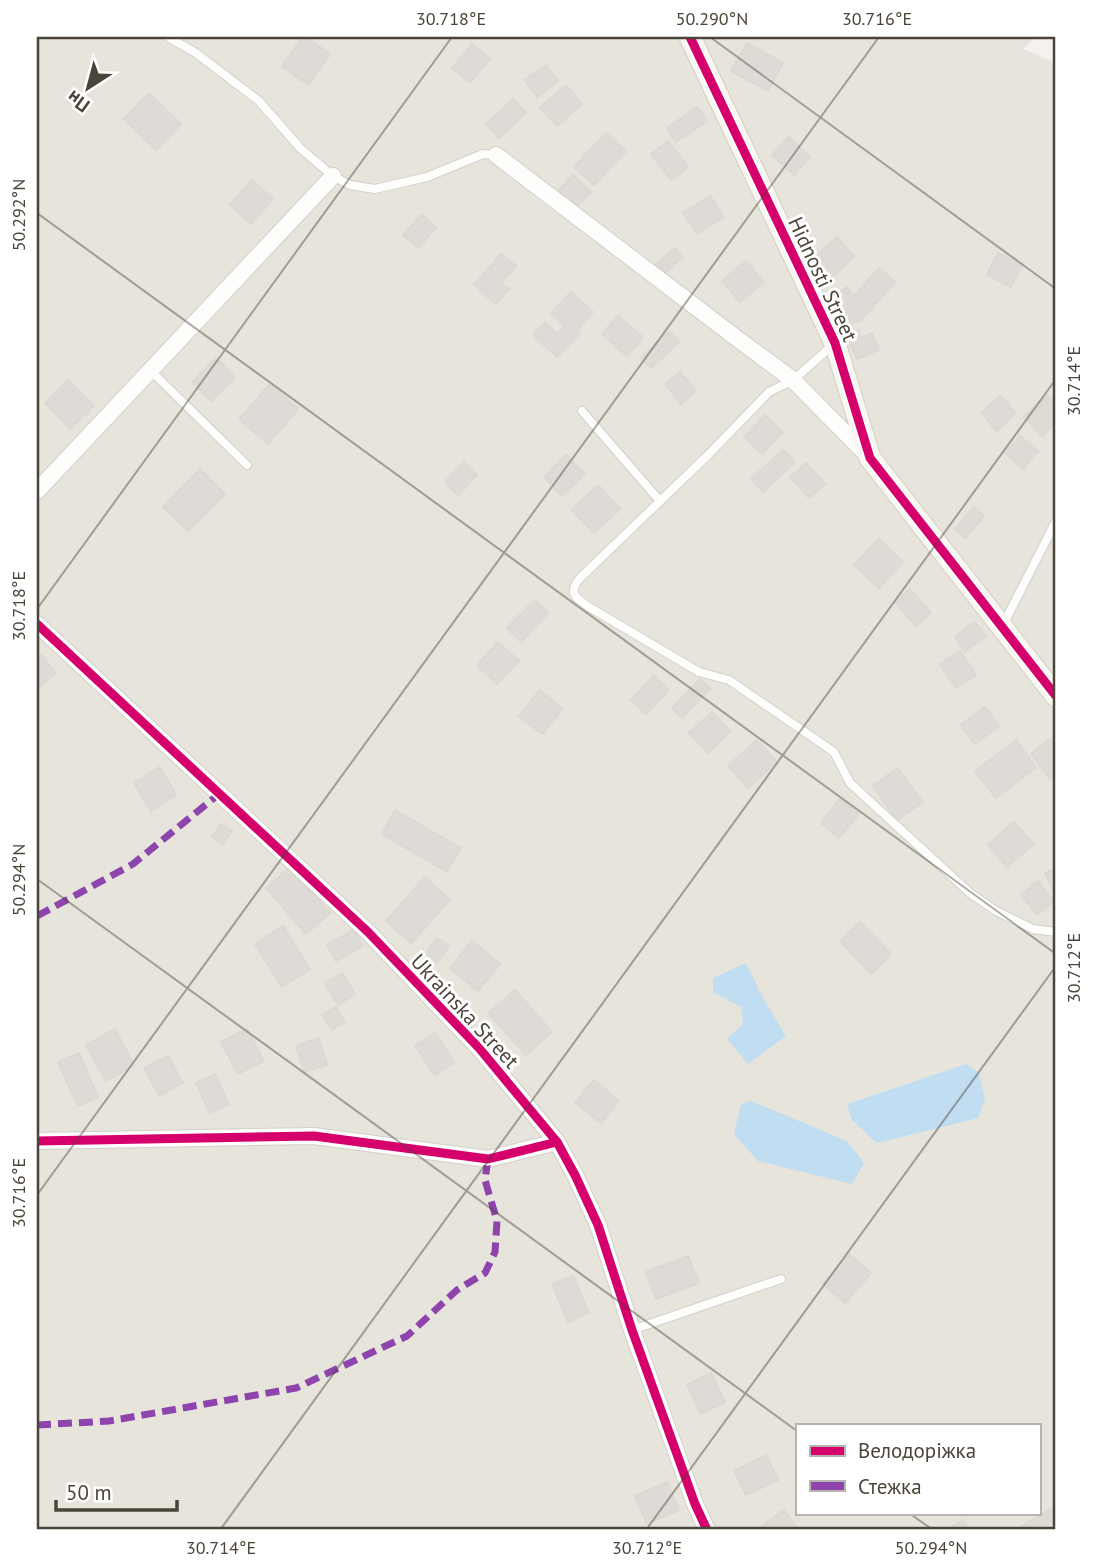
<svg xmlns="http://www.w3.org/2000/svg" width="1093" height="1567" font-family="'PT Sans',sans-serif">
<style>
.residential{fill:#e7e4dc;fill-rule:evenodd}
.water{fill:#c0ddf1}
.building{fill:#dedbd6;stroke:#dcd9d4;stroke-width:2}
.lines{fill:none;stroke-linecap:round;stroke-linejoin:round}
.lane-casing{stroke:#d2d0cb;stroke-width:10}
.street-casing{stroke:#d2d0cb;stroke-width:18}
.secondary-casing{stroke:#d3cfc5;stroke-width:23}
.lane{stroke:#fdfdfc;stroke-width:8}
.street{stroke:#fdfdfc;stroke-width:16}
.secondary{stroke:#f7f6f1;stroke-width:21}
.quiet{stroke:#8e44ad;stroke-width:7;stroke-dasharray:14 7;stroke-linecap:butt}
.cycleway-casing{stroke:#fff;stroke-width:13}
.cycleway{stroke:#d6006c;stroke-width:9}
.ticks{fill:none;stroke:#4b4439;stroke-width:2;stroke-opacity:0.45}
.labels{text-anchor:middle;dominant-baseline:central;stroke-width:6;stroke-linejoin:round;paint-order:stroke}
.street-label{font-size:21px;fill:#4b4439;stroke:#fff}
.neatline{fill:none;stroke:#4b4439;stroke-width:2.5}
.ticks-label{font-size:18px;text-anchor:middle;fill:#4b4439}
</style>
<rect width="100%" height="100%" fill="#f4f2ee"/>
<!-- residential -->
<path class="residential" d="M37,37H1036L1023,49L1056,63V1530H37ZM797,1425H1039V1513H797Z"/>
<!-- water -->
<g class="water">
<polygon points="746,963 762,996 786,1036 748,1064 727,1039 743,1024 741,1007 713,992 713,978"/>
<polygon points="966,1064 979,1073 985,1100 978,1118 877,1143 852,1120 847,1104"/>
<polygon points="751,1101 847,1141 864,1163 852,1184 758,1161 734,1134 741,1104"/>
</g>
<!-- building -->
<g class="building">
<polygon points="303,37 306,37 330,54 308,85 282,66"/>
<polygon points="747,43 783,63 768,91 731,71"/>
<polygon points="472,44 490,59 470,83 452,68"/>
<polygon points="546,65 558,81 537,97 524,80"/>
<polygon points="566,85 582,104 557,126 540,107"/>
<polygon points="149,93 181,124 156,150 124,119"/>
<polygon points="513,99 526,113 499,138 486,124"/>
<polygon points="697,107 707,121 676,142 667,128"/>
<polygon points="606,133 626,151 594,185 574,167"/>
<polygon points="789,137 810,157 794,175 772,155"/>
<polygon points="668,141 688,167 671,180 651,154"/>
<polygon points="573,175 591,192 575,208 558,191"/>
<polygon points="252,180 273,199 251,224 230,205"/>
<polygon points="710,196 724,217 697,234 683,213"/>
<polygon points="422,214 436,228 418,248 403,235"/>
<polygon points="837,237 854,257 829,280 811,260"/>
<polygon points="675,248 683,257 662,275 654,266"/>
<polygon points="998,253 1022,264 1011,287 987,275"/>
<polygon points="501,254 516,266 501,283 509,289 496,304 474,285"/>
<polygon points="746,261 764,282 740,302 722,281"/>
<polygon points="879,268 895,282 861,320 839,331 822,300 848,287 853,297"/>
<polygon points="571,292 593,312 577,330 580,333 557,357 533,335 545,322 557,334 565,326 551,313"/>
<polygon points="618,316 643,337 627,356 602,334"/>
<polygon points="858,330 861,338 872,333 879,350 857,359 846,335"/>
<polygon points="669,331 679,342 651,368 641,358"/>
<polygon points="216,358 235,377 211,401 192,382"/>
<polygon points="680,372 696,391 681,404 665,384"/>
<polygon points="68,380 94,406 70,429 45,403"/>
<polygon points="270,384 298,409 268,444 239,419"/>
<polygon points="1047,395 1056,404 1056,422 1042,436 1024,417"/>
<polygon points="1000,396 1016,413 997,431 981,413"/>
<polygon points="765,415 783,432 762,454 744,437"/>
<polygon points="1020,436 1038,451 1023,469 1005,453"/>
<polygon points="783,450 795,462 763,492 751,479"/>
<polygon points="566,455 585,474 562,496 544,477"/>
<polygon points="464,462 477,475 458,495 445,482"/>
<polygon points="806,463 825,484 809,498 790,477"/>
<polygon points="200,469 225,494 188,531 163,507"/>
<polygon points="598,485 620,509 594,533 572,510"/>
<polygon points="974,507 984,516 965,538 955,529"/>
<polygon points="879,539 903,562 879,588 854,565"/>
<polygon points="910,589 931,613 916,626 895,602"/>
<polygon points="535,600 548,613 521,642 507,628"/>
<polygon points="975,622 986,636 965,651 955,637"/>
<polygon points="498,642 519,661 497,684 477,665"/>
<polygon points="960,651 976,675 956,688 940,664"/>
<polygon points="41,655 56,673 37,689 37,658"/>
<polygon points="654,676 669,690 646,714 631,700"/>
<polygon points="700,679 710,689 682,718 672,708"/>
<polygon points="540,690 563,709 542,734 519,716"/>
<polygon points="985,707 999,726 975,744 961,725"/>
<polygon points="712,712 730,731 708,753 689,733"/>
<polygon points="1056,734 1056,774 1050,779 1031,754"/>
<polygon points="757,740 777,762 748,788 728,766"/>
<polygon points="1016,740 1036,767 996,798 975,771"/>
<polygon points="160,767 176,795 151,811 134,783"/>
<polygon points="898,768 923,802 897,820 873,786"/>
<polygon points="840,799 859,814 839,838 821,823"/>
<polygon points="395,810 461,848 447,872 382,834"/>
<polygon points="1014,822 1034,844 1007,867 988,845"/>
<polygon points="221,824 232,831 223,844 212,837"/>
<polygon points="289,868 330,913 306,934 266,888"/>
<polygon points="1056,868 1056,889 1053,891 1045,873"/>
<polygon points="425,877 450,900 411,943 386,921"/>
<polygon points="1038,881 1054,901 1037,915 1021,895"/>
<polygon points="860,922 891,954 871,974 840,941"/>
<polygon points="283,926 310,969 282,987 255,944"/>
<polygon points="353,930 363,946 336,961 327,945"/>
<polygon points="437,938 449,946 430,972 419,963"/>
<polygon points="472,941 500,964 478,991 450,968"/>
<polygon points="342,973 355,994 338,1005 325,983"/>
<polygon points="515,990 552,1032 526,1055 488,1013"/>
<polygon points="336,1007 345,1022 332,1030 322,1015"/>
<polygon points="115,1029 134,1065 106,1081 86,1045"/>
<polygon points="247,1029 264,1061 238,1074 221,1042"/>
<polygon points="435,1033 454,1062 435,1075 415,1046"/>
<polygon points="319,1038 327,1065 304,1072 296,1046"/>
<polygon points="79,1053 98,1097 78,1106 58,1062"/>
<polygon points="168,1056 183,1083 159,1096 144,1068"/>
<polygon points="215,1074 229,1105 210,1113 196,1083"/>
<polygon points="594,1080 619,1101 601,1123 575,1103"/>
<polygon points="849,1254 871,1273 845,1303 823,1284"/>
<polygon points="688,1256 699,1283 656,1299 646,1272"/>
<polygon points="573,1276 589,1313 568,1322 552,1284"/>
<polygon points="711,1373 725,1402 701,1414 687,1385"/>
<polygon points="766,1455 778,1480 746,1495 734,1471"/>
<polygon points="667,1482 679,1510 647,1524 635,1496"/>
<polygon points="1056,1506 1056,1530 1015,1530"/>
<polygon points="784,1510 799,1530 765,1530 762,1526"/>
<polygon points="963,1520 969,1530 946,1530"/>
</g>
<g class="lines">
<!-- lane casing -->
<g class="lane-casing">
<g id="lane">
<polyline points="168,37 196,53 259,101 301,149 333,176 350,185 375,189 427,177 483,154 496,155"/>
<path d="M833,345L793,380L769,392L708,455L579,579C568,594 576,598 589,607L699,672L729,680L834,752L850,783L970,893L996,911L1033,929L1056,932"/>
<polyline points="150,370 247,465"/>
<polyline points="582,411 659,500"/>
<polyline points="1003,625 1056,521"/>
<polyline points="632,1330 781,1279"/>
</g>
</g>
<!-- street casing -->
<g class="street-casing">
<g id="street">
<polyline points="496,155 739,340 793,380 869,457"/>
<polyline points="37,491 333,176"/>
<polyline points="37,624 368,932 479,1048 557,1142 576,1177 598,1225 632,1330 695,1504 707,1530"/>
<polyline points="37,1141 314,1136 488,1159 557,1142"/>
</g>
</g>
<!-- secondary casing -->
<g class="secondary-casing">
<polyline id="secondary" points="690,37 835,343 870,458 1056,696"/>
</g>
<!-- lane -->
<use href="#lane" class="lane"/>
<!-- street -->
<use href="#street" class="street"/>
<!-- secondary -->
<use href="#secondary" class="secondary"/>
<!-- quiet -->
<g class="quiet">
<polyline points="37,916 133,864 219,794"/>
<polyline points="37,1425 109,1421 296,1388 407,1336 457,1290 485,1273 495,1252 497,1221 485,1180 488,1159"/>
</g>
<!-- cycleway casing -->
<g class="cycleway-casing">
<g id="cycleway">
<polyline points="690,37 835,343 870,458 1056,696"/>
<polyline points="37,624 368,932 479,1048 557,1142 576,1177 598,1225 632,1330 695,1504 707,1530"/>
<polyline points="37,1141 314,1136 488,1159 557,1142"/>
</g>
</g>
<!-- cycleway -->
<use href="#cycleway" class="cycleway"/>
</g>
<!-- ticks -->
<path class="ticks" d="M710,37L1056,289M37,213L1056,954M37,609L452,37M37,879L797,1431M37,1195L879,37M909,1513L933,1530M220,1530L1056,379M646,1530L1056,966"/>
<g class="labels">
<!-- street labels -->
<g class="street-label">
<text transform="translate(823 279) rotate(65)">Hidnosti Street</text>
<text transform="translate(465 1011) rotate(47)">Ukrainska Street</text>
</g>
</g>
<!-- border -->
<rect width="1093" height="1567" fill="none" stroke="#ffffff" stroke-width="77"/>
<!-- legend -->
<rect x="796" y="1424" width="245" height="91" fill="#ffffff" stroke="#b7b4b0" stroke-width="2"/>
<rect x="810" y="1446" width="35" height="10" fill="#d6006c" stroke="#b7b4b0" stroke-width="2"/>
<text x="858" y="1458" font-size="21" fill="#4b4439">Велодоріжка</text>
<rect x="810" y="1481" width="35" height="10" fill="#8e44ad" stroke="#b7b4b0" stroke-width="2"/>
<text x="858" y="1494" font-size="21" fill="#4b4439">Стежка</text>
<!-- north arrow -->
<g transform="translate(88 88) rotate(216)" stroke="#ffffff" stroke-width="5" paint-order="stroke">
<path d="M0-5L12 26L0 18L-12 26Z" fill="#4b4439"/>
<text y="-10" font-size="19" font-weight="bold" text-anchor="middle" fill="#4b4439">Пн</text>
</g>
<!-- scale -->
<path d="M56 1500v10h121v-10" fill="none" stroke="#4b4439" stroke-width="3.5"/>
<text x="66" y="1500" font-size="21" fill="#4b4439" stroke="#ffffff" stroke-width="5" paint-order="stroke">50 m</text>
<rect x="38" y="38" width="1016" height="1490" class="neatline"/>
<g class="ticks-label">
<text x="451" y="25">30.718°E</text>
<text x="712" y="25">50.290°N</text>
<text x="877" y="25">30.716°E</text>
<text transform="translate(19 215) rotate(-90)" y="6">50.292°N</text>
<text transform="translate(1074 381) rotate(-90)" y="6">30.714°E</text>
<text transform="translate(19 606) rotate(-90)" y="6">30.718°E</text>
<text transform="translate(19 880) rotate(-90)" y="6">50.294°N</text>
<text transform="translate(1074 968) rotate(-90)" y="6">30.712°E</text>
<text transform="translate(19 1193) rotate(-90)" y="6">30.716°E</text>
<text x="221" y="1554">30.714°E</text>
<text x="647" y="1554">30.712°E</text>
<text x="931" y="1554">50.294°N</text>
</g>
</svg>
